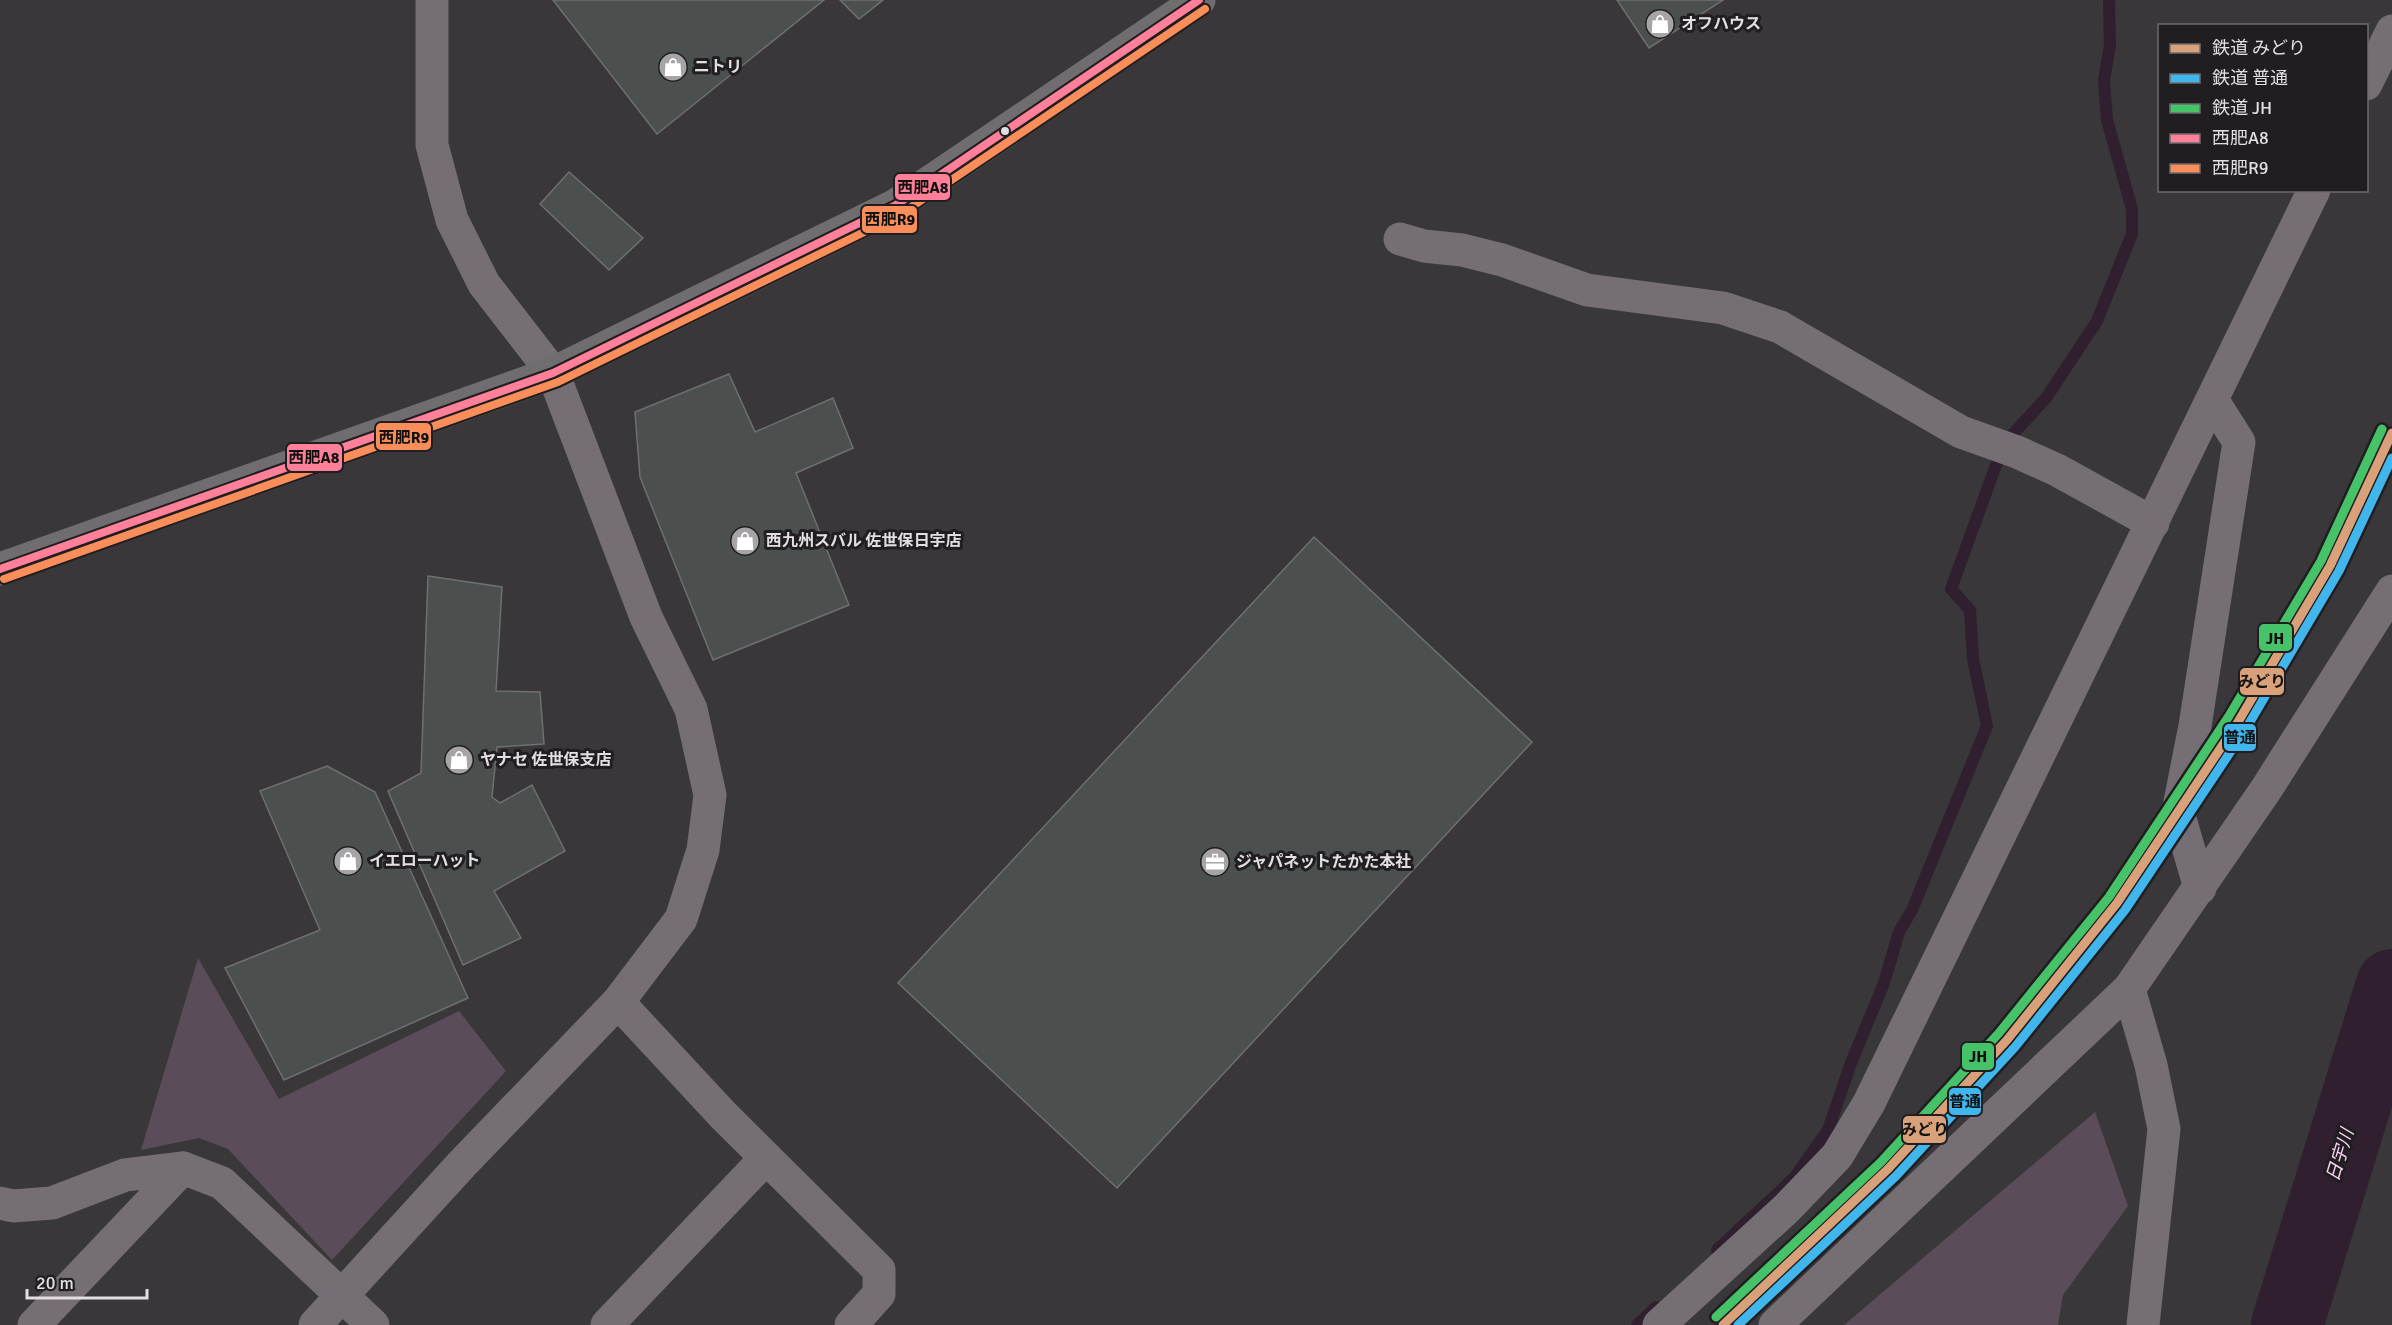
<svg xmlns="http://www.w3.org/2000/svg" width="2392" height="1325" font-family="Signika,'Noto Sans JP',sans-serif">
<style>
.green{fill:#5b4c59}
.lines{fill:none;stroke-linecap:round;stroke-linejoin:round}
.stream{stroke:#301f2e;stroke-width:12}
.river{stroke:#301f2e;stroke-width:72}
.building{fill:#4b504e;stroke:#6e6f6f;stroke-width:1.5}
.minor{stroke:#756e75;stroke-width:33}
.highway{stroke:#706d70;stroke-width:33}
.bus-1-casing{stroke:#201e20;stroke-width:12}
.bus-2-casing{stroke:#201e20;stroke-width:12}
.bus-1{stroke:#ff8098;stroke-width:8}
.bus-2{stroke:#fa8e5a;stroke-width:8}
.rail-1-casing{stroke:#201e20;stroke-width:14}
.rail-2-casing{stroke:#201e20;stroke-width:14}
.rail-3-casing{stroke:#201e20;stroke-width:14}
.rail-1{stroke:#d9a179;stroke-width:9}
.rail-2{stroke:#40b6ec;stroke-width:9}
.rail-3{stroke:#46c268;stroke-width:9}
.bus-dot{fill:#e2dfe2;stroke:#201e20;stroke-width:2}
.labels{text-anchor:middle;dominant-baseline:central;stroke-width:6;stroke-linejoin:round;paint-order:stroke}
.poi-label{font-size:16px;font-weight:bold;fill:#e2dfe2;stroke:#201e20;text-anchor:start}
.water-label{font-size:18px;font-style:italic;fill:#fed2f9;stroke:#201e20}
.line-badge{stroke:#201e20;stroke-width:2}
.pale-badge-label{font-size:16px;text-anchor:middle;font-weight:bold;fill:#111}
</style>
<rect width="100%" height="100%" fill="#393739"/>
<!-- green -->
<g class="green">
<polygon points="198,958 279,1099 459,1011 506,1071 332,1260 228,1149 199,1138 141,1150"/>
<polygon points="2095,1112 2128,1206 2063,1295 2058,1325 1844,1325"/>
</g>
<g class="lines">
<!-- stream -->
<g class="stream">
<polyline points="1717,1250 1794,1178 1828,1130 1851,1063 1884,983 1899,932 1912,910 1987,726 1973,659 1970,610 1951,589 1996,465 2012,435 2046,398 2097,321 2132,234 2132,209 2107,120 2104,80 2110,45 2109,0"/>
<polyline points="1637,1325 1656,1307"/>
</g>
<!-- river -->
<polyline class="river" points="2287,1325 2392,985"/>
</g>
<!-- building -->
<g class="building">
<polygon points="553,0 824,0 657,134"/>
<polygon points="840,0 883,0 859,19"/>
<polygon points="1617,0 1723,0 1649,48"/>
<polygon points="569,172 643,238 609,270 540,204"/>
<polygon points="729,374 755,432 833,398 853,448 796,473 849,605 713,660 640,477 635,412"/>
<polygon points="1314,537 1532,742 1117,1188 898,983"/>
<polygon points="428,576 502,587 496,691 540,692 544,744 497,747 492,797 500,803 532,785 565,851 494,891 521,938 463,965 388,791 421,773"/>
<polygon points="327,766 375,792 468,998 284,1080 225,968 320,930 260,791"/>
</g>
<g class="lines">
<!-- minor -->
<g class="minor">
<polyline points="2366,84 2392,31"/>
<polyline points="1400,239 1424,246 1462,250 1502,260 1587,290 1723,308 1780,327 1961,432 2017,452 2057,470 2153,523"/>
<polyline points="2200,888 2178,812 2195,726 2239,442 2213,401"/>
<polyline points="618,1002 723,1115 879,1270 879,1294 851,1325"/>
<polyline points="0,1203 13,1206 52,1203 125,1175 183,1168 222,1183 373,1325"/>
<polyline points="34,1325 183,1168"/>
<polyline points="315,1325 462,1164 618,1002 681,919 703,850 710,795 691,709 646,617 553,373 484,284 452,220 432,145 432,0"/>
<polyline points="607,1325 766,1158"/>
<polyline points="1659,1325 1786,1209 1837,1156 1869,1103 2314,190"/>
<polyline points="1775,1325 2129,989"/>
<polyline points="2143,1325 2164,1129 2151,1065 2129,989 2267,788 2392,591"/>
</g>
<!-- highway -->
<polyline class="highway" points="0,569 553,373 896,205 1199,0"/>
<!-- bus-1 casing -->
<g class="bus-1-casing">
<polyline id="bus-1" points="0,569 553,373 896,205 1199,0"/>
</g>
<!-- bus-2 casing -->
<g class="bus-2-casing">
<polyline id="bus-2" points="4,579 558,382 901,214 1205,9"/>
</g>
<!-- bus-1 -->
<use href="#bus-1" class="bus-1"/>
<!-- bus-2 -->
<use href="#bus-2" class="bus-2"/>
<!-- rail-1 casing -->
<g class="rail-1-casing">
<polyline id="rail-1" points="1723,1325 1888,1169 2007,1040 2117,903 2238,722 2330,566 2392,433"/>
</g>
<!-- rail-2 casing -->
<g class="rail-2-casing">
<polyline id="rail-2" points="1738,1325 1896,1176 2015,1047 2125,910 2247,727 2339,571 2392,458"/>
</g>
<!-- rail-3 casing -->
<g class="rail-3-casing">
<polyline id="rail-3" points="1716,1317 1881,1162 1999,1033 2109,897 2229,716 2321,561 2382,429"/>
</g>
<!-- rail-1 -->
<use href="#rail-1" class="rail-1"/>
<!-- rail-2 -->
<use href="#rail-2" class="rail-2"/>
<!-- rail-3 -->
<use href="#rail-3" class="rail-3"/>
</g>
<!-- icons -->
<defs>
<g id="shop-disc" transform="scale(1.5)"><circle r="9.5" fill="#a7a4a7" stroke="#201e20"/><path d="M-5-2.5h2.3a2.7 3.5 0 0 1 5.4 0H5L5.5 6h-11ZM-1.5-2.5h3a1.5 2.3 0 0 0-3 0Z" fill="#fff"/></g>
<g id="office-disc" transform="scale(1.5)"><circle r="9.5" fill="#a7a4a7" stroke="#201e20"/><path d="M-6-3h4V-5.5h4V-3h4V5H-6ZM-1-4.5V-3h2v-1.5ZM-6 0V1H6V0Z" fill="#fff"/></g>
</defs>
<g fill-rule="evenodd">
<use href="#shop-disc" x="1660" y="24"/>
<use href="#shop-disc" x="673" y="67"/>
<use href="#shop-disc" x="745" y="541"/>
<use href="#shop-disc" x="459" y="760"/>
<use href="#shop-disc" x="348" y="861"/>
<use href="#office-disc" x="1215" y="862"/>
</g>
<!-- markers -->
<circle class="bus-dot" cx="1005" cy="131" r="5"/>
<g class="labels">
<!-- poi labels -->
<g class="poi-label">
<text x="1681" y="24">オフハウス</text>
<text x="694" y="67">ニトリ</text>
<text x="766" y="541">西九州スバル 佐世保日宇店</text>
<text x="480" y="760">ヤナセ 佐世保支店</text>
<text x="369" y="861">イエローハット</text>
<text x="1236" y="862">ジャパネットたかた本社</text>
</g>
<!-- water labels -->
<g class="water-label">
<text transform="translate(2340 1155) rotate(-73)">日宇川</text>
</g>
</g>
<g class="line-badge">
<rect x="894" y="173" width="57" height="28" rx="6" fill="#ff8098"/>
<rect x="861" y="205" width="57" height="29" rx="6" fill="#fa8e5a"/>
<rect x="375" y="422" width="57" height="29" rx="6" fill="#fa8e5a"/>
<rect x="286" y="443" width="57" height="29" rx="6" fill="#ff8098"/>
<rect x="2258" y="623" width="35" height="29" rx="6" fill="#46c268"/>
<rect x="2239" y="667" width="46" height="29" rx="6" fill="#d9a179"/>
<rect x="2223" y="723" width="34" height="29" rx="6" fill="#40b6ec"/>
<rect x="1961" y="1042" width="34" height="29" rx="6" fill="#46c268"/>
<rect x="1948" y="1087" width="34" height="29" rx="6" fill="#40b6ec"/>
<rect x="1902" y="1115" width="45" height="29" rx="6" fill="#d9a179"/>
</g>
<g class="pale-badge-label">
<text x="923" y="193">西肥A8</text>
<text x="890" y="225">西肥R9</text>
<text x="404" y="443">西肥R9</text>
<text x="314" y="463">西肥A8</text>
<text x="2275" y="644">JH</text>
<text x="2262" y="687">みどり</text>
<text x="2240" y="743">普通</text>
<text x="1978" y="1062">JH</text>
<text x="1965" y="1107">普通</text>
<text x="1925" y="1135">みどり</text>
</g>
<!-- legend -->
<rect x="2158" y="24" width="210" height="168" fill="#201e20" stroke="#6e6b6e" stroke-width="1.5"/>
<rect x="2170" y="44" width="30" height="9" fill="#d9a179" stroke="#6e6b6e" stroke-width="1.5"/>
<text x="2212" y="54" font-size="18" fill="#e2dfe2">鉄道 みどり</text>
<rect x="2170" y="74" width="30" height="9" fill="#40b6ec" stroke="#6e6b6e" stroke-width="1.5"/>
<text x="2212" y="84" font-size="18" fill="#e2dfe2">鉄道 普通</text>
<rect x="2170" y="104" width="30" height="9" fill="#46c268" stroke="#6e6b6e" stroke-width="1.5"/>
<text x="2212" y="114" font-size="18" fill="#e2dfe2">鉄道 JH</text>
<rect x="2170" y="134" width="30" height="9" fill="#ff8098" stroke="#6e6b6e" stroke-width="1.5"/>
<text x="2212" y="144" font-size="18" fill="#e2dfe2">西肥A8</text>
<rect x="2170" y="164" width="30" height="9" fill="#fa8e5a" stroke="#6e6b6e" stroke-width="1.5"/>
<text x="2212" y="174" font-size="18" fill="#e2dfe2">西肥R9</text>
<!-- scale -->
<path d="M27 1289v9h120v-9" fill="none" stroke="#e2dfe2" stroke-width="3"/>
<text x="36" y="1289" font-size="18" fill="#e2dfe2" stroke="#201e20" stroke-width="4.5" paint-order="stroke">20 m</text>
</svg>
